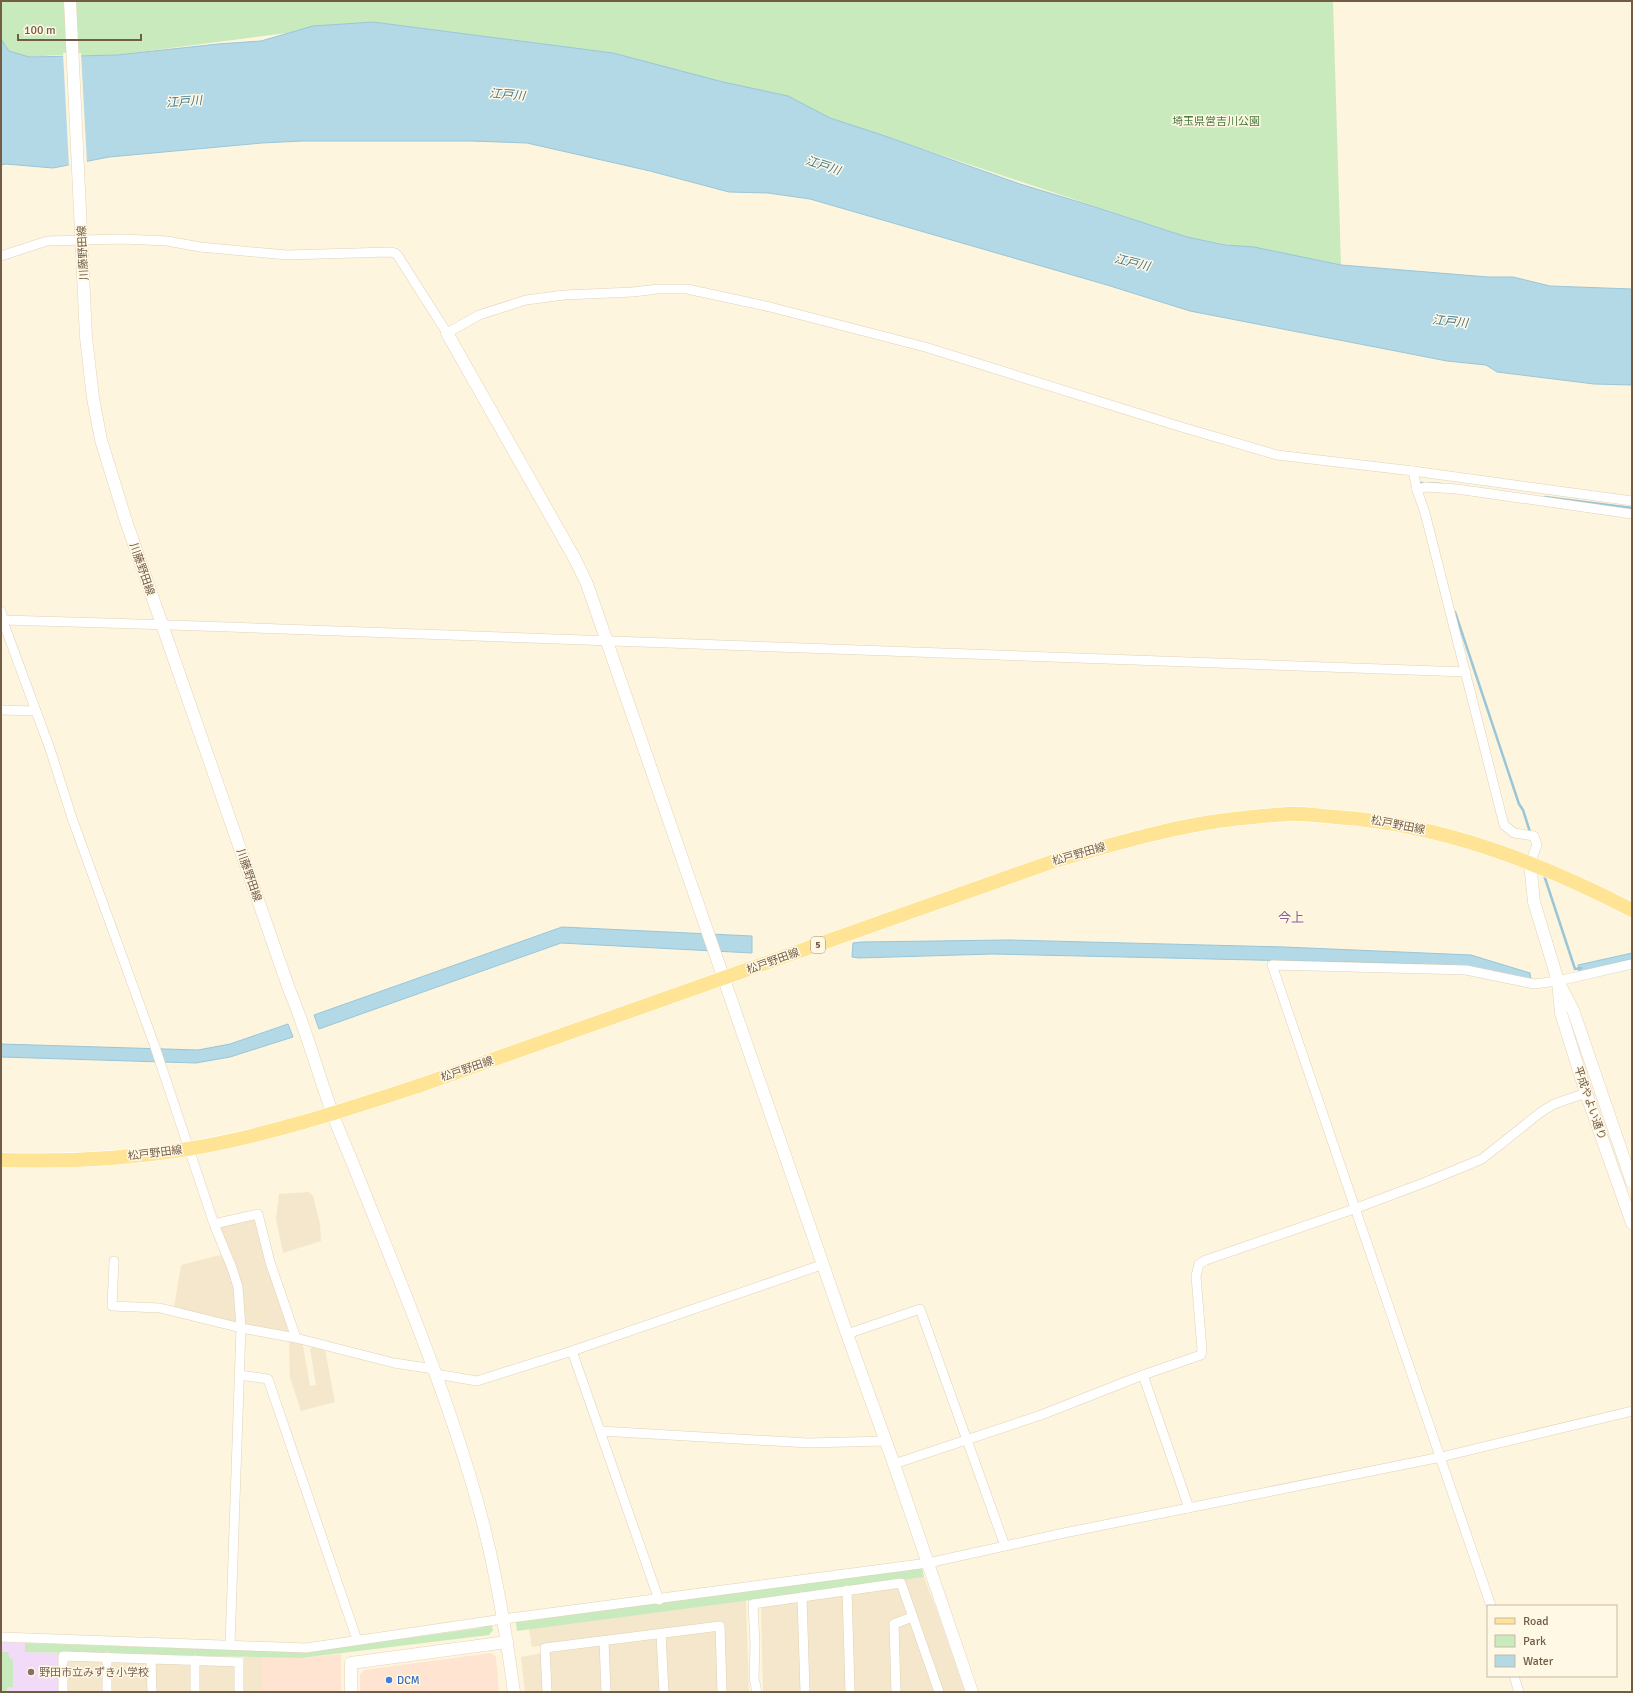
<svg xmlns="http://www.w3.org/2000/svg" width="1633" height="1693" font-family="Signika,'Noto Sans JP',sans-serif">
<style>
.residential{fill:#f4e7cc}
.commercial{fill:#fee4d1}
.education{fill:#f2dbf8}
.green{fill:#c9eabd}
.water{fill:#b3d8e6;stroke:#99c6d8}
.pier{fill:#fdf5de}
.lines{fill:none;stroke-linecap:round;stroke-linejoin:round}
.stream{stroke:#99c6d8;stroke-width:2.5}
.street-casing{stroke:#e0d1ba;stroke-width:10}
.secondary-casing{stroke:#e6d3b8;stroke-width:13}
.primary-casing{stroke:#fff;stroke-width:15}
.street{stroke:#fff;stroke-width:9}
.secondary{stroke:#fff;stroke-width:12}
.primary{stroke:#fee494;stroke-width:14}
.education-dot{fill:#8d6e63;stroke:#fff8e5;stroke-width:1.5}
.shop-dot{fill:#3f7fe0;stroke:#fff8e5;stroke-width:1.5}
.labels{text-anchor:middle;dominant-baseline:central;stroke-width:3;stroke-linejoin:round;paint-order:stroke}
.shield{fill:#fff8e5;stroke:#9d8b76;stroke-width:1}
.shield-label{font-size:10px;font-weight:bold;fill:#735c46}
.park-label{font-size:11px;fill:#48793e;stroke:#fff8e5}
.street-label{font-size:11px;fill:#735c46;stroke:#fff8e5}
.education-label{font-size:11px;fill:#785e54;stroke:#fff8e5;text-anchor:start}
.shop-label{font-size:11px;fill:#366cbe;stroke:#fff8e5;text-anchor:start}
.water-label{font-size:12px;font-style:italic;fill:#42788e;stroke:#fff8e5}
.quarter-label{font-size:13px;fill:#8c6197;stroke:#fff8e5}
</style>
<rect width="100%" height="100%" fill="#fdf5de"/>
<!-- residential -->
<g class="residential">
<polygon points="309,1192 313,1196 320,1224 321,1241 283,1253 276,1219 279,1194"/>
<polygon points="254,1219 267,1266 291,1334 244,1325 239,1287 219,1230 221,1227"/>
<polygon points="220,1255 228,1265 234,1287 237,1321 235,1323 174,1308 181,1265"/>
<polygon points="289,1341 300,1343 303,1346 310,1386 316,1385 310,1349 313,1346 325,1350 335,1402 301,1411 290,1377"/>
<polygon points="924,1577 937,1611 965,1692 943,1692 903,1579"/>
<polygon points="898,1587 907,1612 905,1616 890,1621 892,1692 854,1692 851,1596 853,1594"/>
<polygon points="840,1595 843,1597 846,1692 809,1692 806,1602 808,1599"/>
<polygon points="746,1600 749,1692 725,1692 722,1621 532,1647 529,1629"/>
<polygon points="796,1601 798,1604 801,1692 763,1692 761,1609 763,1606"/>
<polygon points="908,1622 911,1624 935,1692 900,1692 898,1629 899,1626"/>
<polygon points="713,1629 717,1632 719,1692 668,1692 665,1639 667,1636"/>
<polygon points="655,1637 659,1640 661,1692 610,1692 608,1647 610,1644"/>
<polygon points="598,1645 601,1648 603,1692 551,1692 549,1655 551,1652"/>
<polygon points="542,1653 544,1692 525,1692 521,1657"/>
<rect x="244" y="1657" width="18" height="35"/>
<polygon points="70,1660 103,1662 105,1692 68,1692 67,1665"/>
<polygon points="113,1661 145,1662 149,1665 149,1692 111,1692 110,1664"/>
<polygon points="189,1663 193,1667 193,1692 155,1692 156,1664"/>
<polygon points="200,1665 234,1665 237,1669 237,1692 199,1692"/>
</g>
<!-- commercial -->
<g class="commercial">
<polygon points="491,1653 496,1657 499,1692 360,1692 360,1675 364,1670"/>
<polygon points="341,1654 341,1692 262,1692 262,1657 301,1658"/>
</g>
<!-- education -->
<polygon class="education" points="1,1642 25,1643 25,1652 60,1653 61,1692 1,1692"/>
<!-- green -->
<g class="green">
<polygon points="1,1 1333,1 1341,265 1187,237 830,118 613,53 373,22 117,55 58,55 1,59"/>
<polygon points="922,1568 924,1577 517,1631 516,1622"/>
<polygon points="491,1624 493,1630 489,1635 301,1658 25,1652 25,1643 306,1652 480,1628 480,1626"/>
<polygon points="1,1652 8,1652 9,1657 13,1660 13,1687 7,1687 7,1692 1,1692"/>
</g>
<!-- water -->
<g class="water">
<polygon points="373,22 613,53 723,82 788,96 830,118 882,135 1020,184 1089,205 1187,237 1226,245 1254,247 1341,265 1488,277 1513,277 1550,286 1632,289 1632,385 1594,384 1497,372 1486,365 1447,361 1190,311 1107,285 810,199 768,193 729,192 650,171 527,143 471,141 302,141 262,143 109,157 53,168 6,164 1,165 1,39 9,51 29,57 117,55 218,44 261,41 313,26"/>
<polygon points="562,927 752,936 752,953 561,943 319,1029 314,1015"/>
<polygon points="1009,940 1284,947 1471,955 1530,973 1531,980 1467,966 1386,963 992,954 859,958 852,957 853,943 862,942"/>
<polygon points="1632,953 1632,959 1579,972 1578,965"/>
<polygon points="288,1024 293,1037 230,1057 196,1063 1,1057 1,1044 198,1050 230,1044"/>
</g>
<!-- pier -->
<polygon class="pier" points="63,53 81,53 87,163 69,167"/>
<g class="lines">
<!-- stream -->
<g class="stream">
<polyline points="1419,484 1420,483 1441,484"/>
<polyline points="1545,497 1632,508"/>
<polyline points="1455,612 1519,804 1523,810 1530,832"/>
<polyline points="1544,875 1575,969 1581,968"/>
</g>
<!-- street casing -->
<g class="street-casing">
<g id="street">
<polyline points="1,256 47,241 122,239 167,241 200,247 287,255 389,252 395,253 398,256 447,333 479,315 526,300 564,295 633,292 658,289 687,289 770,307 925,347 1178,426 1277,455 1413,471 1632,501"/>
<polyline points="1413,471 1417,490 1425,513 1504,825 1514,833 1534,836 1537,845 1530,863"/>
<polyline points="1417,490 1425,487 1457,489 1632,514"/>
<polyline points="1,611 4,624 50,749 72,818 154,1044 214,1224 232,1268 238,1287 241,1328 230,1645"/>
<polyline points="4,620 171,625 1466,672"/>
<polyline points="1,710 36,711"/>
<polyline points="214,1224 258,1214 270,1262 296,1338"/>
<polyline points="114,1261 112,1306 160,1308 241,1328 296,1338 394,1363 434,1369"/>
<polyline points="847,1334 920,1309 1005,1546"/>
<polyline points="572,1351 659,1600"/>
<polyline points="436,1374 477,1381 572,1351 824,1264"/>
<polyline points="239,1375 268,1379 357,1640"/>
<polyline points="1143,1375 1189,1508"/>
<polyline points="600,1431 808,1443 886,1441"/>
<polyline points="894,1464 1041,1415 1143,1375 1201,1355 1202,1350 1196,1276 1199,1264 1206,1260 1354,1209 1426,1182 1482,1159 1541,1112 1554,1104 1586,1093"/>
<polyline points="847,1590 850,1692"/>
<polyline points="802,1597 805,1692"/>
<path d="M1491,1606C1419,1392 1344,1179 1272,965L1466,970L1534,984L1558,981L1632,964"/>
<polyline points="661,1634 664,1692"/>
<polyline points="1,1637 306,1648 503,1619 928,1563 1064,1533 1441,1457 1632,1411"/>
<polyline points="604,1641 606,1692"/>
<polyline points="107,1657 107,1692"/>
<polyline points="151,1659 152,1692"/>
<polyline points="195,1660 195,1692"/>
<polyline points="1514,1676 1519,1692"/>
<polyline points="63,1692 63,1656 239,1662 239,1692"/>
<polyline points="547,1692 545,1648 720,1626 722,1692"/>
<polyline points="757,1692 754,1678 755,1644 753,1604 901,1583 939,1692"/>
<polyline points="896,1692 894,1624 912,1617"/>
</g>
</g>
<!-- secondary casing -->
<g class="secondary-casing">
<g id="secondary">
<path d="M70,1L86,337L93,398L101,440L126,521L289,989C306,1029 317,1071 332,1112C338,1129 346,1147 353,1164C394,1267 438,1370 470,1477C492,1547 504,1619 514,1692"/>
<polyline points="447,333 575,559 587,584 847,1334 894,1464 972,1692"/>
<polyline points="1530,863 1534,902 1558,981 1561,1013 1586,1093 1632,1223"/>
<polyline points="1560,985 1573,1010 1632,1182"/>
<polyline points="351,1692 351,1663 507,1642"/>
</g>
</g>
<!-- primary casing -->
<g class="primary-casing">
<path id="primary" d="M1,1160C63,1162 126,1159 188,1149C267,1136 345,1110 421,1085L1057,860C1108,846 1160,830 1212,822C1237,818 1262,816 1287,814C1303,813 1320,816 1335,817C1441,824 1539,862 1632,910"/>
</g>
<!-- street -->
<use href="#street" class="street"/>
<!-- secondary -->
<use href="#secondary" class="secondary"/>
<!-- primary -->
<use href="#primary" class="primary"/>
</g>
<!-- markers -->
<circle class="education-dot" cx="31" cy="1672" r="4"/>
<circle class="shop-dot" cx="389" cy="1680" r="4"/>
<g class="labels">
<!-- shield labels -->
<rect class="shield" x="811" y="937" width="14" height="16" rx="3"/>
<g class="shield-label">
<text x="818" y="945">5</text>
</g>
<!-- park labels -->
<g class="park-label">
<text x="1216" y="121">埼玉県営吉川公園</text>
</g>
<!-- street labels -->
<g class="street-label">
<text transform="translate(83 253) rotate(-93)">川藤野田線</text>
<text transform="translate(142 569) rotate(71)">川藤野田線</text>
<text transform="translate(1398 825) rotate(11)">松戸野田線</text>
<text transform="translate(1079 854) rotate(-16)">松戸野田線</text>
<text transform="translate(249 875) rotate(71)">川藤野田線</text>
<text transform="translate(773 961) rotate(-20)">松戸野田線</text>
<text transform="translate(467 1069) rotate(-19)">松戸野田線</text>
<text transform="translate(1590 1103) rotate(71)">平成やよい通り</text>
<text transform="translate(155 1153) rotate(-7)">松戸野田線</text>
</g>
<!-- education labels -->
<g class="education-label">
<text x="39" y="1672">野田市立みずき小学校</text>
</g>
<!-- shop labels -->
<g class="shop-label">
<text x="397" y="1680">DCM</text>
</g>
<!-- water labels -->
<g class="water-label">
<text transform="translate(507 95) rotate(5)">江戸川</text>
<text transform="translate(184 102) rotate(-4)">江戸川</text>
<text transform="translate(823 166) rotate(18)">江戸川</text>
<text transform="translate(1132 263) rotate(14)">江戸川</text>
<text transform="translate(1450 322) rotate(6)">江戸川</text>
</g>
<!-- quarter labels -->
<g class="quarter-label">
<text x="1291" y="918">今上</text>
</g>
</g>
<!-- border -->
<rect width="1633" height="1693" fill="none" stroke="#735c46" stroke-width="4"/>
<!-- legend -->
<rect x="1487" y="1605" width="130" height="72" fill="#fff8e5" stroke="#c7baa5"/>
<rect x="1495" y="1618" width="20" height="6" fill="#fee494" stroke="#c7baa5"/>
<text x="1523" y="1625" font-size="12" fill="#735c46">Road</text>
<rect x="1495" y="1635" width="20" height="12" fill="#c9eabd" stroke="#c7baa5"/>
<text x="1523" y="1645" font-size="12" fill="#735c46">Park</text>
<rect x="1495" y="1655" width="20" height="12" fill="#b3d8e6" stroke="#c7baa5"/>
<text x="1523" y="1665" font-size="12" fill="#735c46">Water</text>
<!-- scale -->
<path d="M18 34v6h123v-6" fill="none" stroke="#735c46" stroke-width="2"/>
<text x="24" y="34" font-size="12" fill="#735c46" stroke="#fff8e5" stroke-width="3" paint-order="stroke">100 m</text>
</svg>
